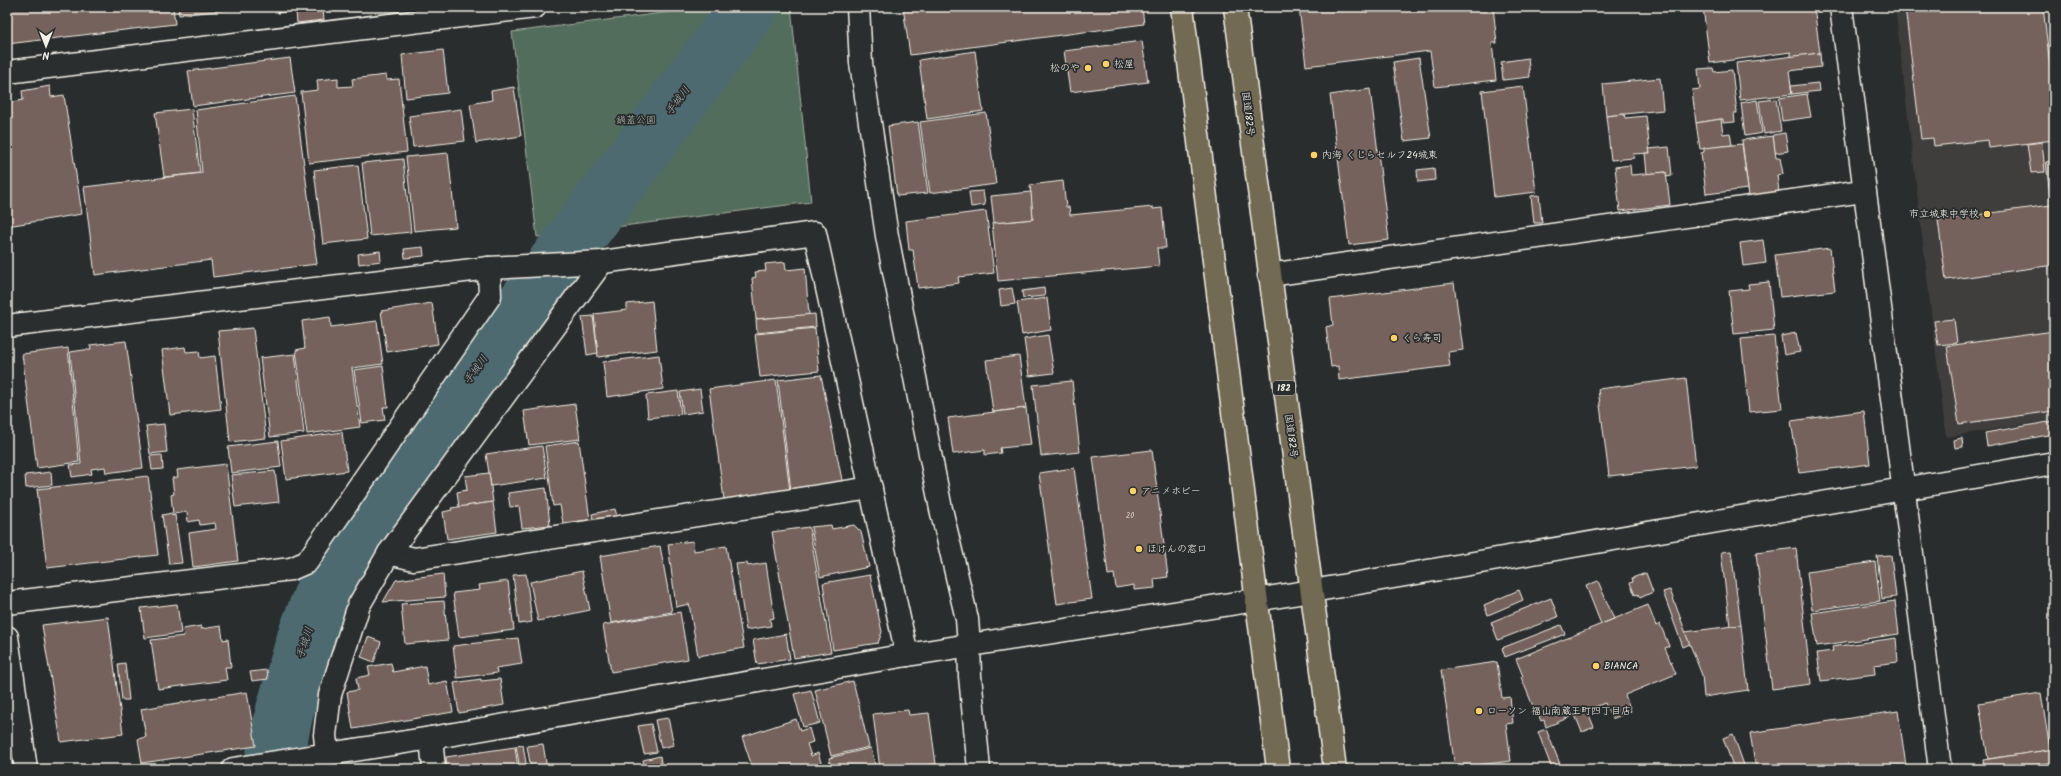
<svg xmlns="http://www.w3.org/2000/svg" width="2061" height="776" font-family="Kalam,'Klee One',sans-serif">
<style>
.built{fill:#403d3c}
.green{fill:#536d5c;stroke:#a4afa2}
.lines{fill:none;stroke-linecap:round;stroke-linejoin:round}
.river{stroke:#4d6b6f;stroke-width:58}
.building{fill:#74625c;stroke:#f4f1e8}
.minor-casing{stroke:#f4f1e8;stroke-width:25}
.tertiary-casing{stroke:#f4f1e8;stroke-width:25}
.trunk-casing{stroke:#f4f1e8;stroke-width:25}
.minor{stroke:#2a2d2e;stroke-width:22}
.tertiary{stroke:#2a2d2e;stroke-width:22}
.trunk{stroke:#736b52;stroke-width:22}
.poi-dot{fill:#ffd166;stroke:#2a2d2e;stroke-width:1.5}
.labels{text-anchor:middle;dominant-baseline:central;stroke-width:3.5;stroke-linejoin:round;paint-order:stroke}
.number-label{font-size:8px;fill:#d4cdc5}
.shield{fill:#2a2d2e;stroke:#b7b6b0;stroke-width:1}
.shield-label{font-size:9px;font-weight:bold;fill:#f4f1e8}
.poi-label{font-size:10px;fill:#f4f1e8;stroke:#2a2d2e;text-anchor:start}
.street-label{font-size:10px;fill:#f4f1e8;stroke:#2a2d2e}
.park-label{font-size:10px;fill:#acb6a9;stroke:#2a2d2e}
.water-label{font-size:11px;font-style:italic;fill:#a9b5b2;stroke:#2a2d2e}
</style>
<rect width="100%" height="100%" fill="#2a2d2e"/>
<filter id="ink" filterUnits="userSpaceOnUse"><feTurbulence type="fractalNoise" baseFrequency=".025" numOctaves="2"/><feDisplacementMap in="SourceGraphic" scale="8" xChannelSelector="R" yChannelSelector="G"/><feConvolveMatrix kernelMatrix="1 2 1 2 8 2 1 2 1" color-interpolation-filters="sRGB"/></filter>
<g filter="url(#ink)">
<!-- built -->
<polygon class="built" points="1895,7 2054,7 2054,420 1946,437"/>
<!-- green -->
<polygon class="green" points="710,7 791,7 811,202 537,237 512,32"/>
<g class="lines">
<!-- river -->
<polyline class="river" points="272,769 285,710 307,635 326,586 366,522 478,368 749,7"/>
</g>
<!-- building -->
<g class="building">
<polygon points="7,7 173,7 175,24 7,44"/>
<polygon points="178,7 252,7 179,15"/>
<polygon points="277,7 323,7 278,13"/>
<polygon points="903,7 1142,7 1144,24 910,55"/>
<polygon points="1299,7 1493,7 1497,43 1492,43 1496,80 1435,87 1430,51 1306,66"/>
<polygon points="1703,7 1814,7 1820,53 1791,57 1791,52 1710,63"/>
<polygon points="1905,7 2043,7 2054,99 2054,140 1989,148 1988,140 1934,146 1933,138 1921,139"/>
<polygon points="323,9 324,20 297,23 296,12"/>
<polygon points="1142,41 1148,82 1070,92 1064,51"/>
<polygon points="443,50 448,93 406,98 402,55"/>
<polygon points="975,51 983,111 927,119 919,60"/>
<polygon points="1820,53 1821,67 1789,71 1792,94 1740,100 1736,63"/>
<polygon points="290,58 295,93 193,106 188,71"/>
<polygon points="1419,58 1431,138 1404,141 1393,62"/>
<polygon points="1528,58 1530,77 1503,80 1501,62"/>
<polygon points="1713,68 1714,72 1732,70 1737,113 1734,113 1735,122 1723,123 1723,119 1721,119 1696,123 1692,90 1700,89 1698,69"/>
<polygon points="386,75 387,80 399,79 407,152 309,163 301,92 318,90 317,80 338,78 338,87 353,86 352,79"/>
<polygon points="1660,78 1663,110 1606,116 1603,84"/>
<polygon points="1818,83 1819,91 1792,94 1791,86"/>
<polygon points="50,86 51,97 64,95 82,214 7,226 7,103 23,100 22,91"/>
<polygon points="1523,86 1536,192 1494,197 1482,91"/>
<polygon points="514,87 521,136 476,143 470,104 492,100 491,91"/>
<polygon points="1370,89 1389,240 1349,245 1330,95"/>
<polygon points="1807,94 1811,117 1782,121 1779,98"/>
<polygon points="295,96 317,264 213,277 211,260 95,275 84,187 202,173 196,110"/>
<polygon points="1776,99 1781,131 1764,134 1759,101"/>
<polygon points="1757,100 1762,133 1745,136 1741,103"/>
<polygon points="192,109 200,173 164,177 155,113"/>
<polygon points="461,109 465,141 413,147 409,116"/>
<polygon points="986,113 996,184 930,193 920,122"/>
<polygon points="1624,114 1625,118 1646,116 1650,153 1633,154 1634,158 1611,160 1606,116"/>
<polygon points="1721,119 1723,134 1730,133 1732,145 1700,149 1696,123"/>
<polygon points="918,122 928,193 897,196 888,126"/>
<polygon points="1785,133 1788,151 1775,153 1773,135"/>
<polygon points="1773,136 1776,158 1780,158 1783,174 1777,175 1779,192 1749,196 1742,140"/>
<polygon points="2042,142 2045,172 2031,173 2027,144"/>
<polygon points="1742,144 1748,189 1706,194 1701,153 1704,152 1704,148"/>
<polygon points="1669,147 1672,176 1666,177 1666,172 1647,174 1645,153 1650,153 1649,149"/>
<polygon points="448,153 456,227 414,231 406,157"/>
<polygon points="403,159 411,232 370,236 362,163"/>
<polygon points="2054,161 2054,265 1946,280 1938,220 2051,205 2046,162"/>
<polygon points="358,165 367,239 323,244 314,170"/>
<polygon points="1630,165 1631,175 1666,172 1670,205 1620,211 1615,167"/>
<polygon points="1434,168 1435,180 1418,182 1417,170"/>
<polygon points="1063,181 1066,207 1069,207 1070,215 1153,207 1153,209 1162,208 1166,248 1157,248 1159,266 998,281 992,223 1033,219 1030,185"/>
<polygon points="983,191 985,205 971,207 969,192"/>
<polygon points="1031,192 1033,219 994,223 991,196"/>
<polygon points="1539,195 1542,223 1534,223 1531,196"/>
<polygon points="986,211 994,273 958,277 959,283 918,288 913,250 909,250 906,221"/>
<polygon points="1763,240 1766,263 1743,266 1740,243"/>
<polygon points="423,247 424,256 405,258 404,249"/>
<polygon points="1830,248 1835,291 1780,297 1775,255"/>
<polygon points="380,251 381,261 359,264 358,254"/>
<polygon points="785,262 786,270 805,268 809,315 756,319 752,278 756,277 755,272 766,271 765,264"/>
<polygon points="1769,282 1774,330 1734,334 1729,291 1749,289 1748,284"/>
<polygon points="1454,283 1463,350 1448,352 1450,366 1339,380 1338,366 1331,367 1326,327 1333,325 1330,299"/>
<polygon points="1012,288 1015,304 1001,306 999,290"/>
<polygon points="1044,288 1045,296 1023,298 1022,291"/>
<polygon points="1047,298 1051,330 1022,335 1017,302"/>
<polygon points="652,301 657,350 598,357 594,314 627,310 627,304"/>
<polygon points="432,303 438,344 387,352 381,311"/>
<polygon points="815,314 816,327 757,333 756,319"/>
<polygon points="593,316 598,353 587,355 582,317"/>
<polygon points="330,317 331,327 377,321 383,364 352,368 360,427 307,434 296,350 305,348 302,321"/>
<polygon points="1954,319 1957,343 1938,345 1934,321"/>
<polygon points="253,328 266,438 230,442 218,331"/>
<polygon points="815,328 819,371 760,377 755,334"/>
<polygon points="2054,331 2054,411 1959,424 1947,346"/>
<polygon points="1796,333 1800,352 1784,355 1781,336"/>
<polygon points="1048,335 1054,373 1029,376 1024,339"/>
<polygon points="1774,336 1782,409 1749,412 1741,339"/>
<polygon points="126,341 143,468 106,473 105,467 91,469 92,474 72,477 70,465 81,464 70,352 91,349 90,345"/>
<polygon points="185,347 186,352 199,351 200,358 215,356 221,409 170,415 162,350"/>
<polygon points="68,348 79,462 37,468 22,354"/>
<polygon points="295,354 304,433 270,437 260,358"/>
<polygon points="659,355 663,389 607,397 603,362"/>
<polygon points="1019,356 1026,408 993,412 986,360"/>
<polygon points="383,366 388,407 383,407 385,420 362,423 354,370"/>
<polygon points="821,375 843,485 791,491 778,380"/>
<polygon points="1686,378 1696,466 1609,476 1598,389"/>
<polygon points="776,380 790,491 724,499 709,389"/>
<polygon points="1072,381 1080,452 1041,456 1033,385"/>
<polygon points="700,389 703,411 683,414 680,392"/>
<polygon points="678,391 681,414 648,418 646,395"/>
<polygon points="575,404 580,439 529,445 524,411"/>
<polygon points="1026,408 1031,445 1000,448 1001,453 985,455 985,450 953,454 948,418"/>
<polygon points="1864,411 1870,464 1799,473 1791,421"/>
<polygon points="2054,421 2054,434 1987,446 1985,433"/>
<polygon points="164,424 167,452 150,454 146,426"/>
<polygon points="342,432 347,471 286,479 281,441"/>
<polygon points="1962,438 1963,447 1955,448 1954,440"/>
<polygon points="278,441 281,467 231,473 228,447"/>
<polygon points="579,441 590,520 563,523 560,505 553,506 545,446"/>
<polygon points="542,446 547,478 491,486 486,454"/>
<polygon points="1152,450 1168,577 1154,579 1155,588 1134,590 1134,585 1116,588 1114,574 1108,575 1093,457"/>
<polygon points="162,455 163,469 152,470 150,456"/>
<polygon points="226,464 238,561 193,567 189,533 216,529 215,523 200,525 199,520 188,522 187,512 173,514 171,495 174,494 172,478 178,477 177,470"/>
<polygon points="1074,468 1092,599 1057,604 1039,473"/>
<polygon points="275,471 279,502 235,507 231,475"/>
<polygon points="51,472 52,485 26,488 25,475"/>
<polygon points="489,473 493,502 459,507 457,492 467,490 465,476"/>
<polygon points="148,476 158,555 47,568 37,489"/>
<polygon points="546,488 550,525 522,528 519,506 510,507 508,493"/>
<polygon points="493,502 497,532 447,539 443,512 452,510 451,508"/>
<polygon points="615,509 617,516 593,520 592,514"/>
<polygon points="172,513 172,516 175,515 182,563 169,564 162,515"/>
<polygon points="831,525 832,529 854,525 861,532 869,567 820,577 811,527"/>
<polygon points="809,527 831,652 794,658 772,532"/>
<polygon points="693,541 694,551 726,546 744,648 698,656 689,604 676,607 668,544"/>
<polygon points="660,546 672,612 611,623 600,556"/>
<polygon points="1796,548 1811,684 1772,689 1756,553"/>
<polygon points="1731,551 1741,625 1730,626 1721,552"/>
<polygon points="1891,555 1896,597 1882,599 1877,556"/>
<polygon points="1875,562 1880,601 1812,610 1807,572"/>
<polygon points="747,563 748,566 766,563 774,618 770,619 771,626 746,630 736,564"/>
<polygon points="582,571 590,610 538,621 530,582"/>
<polygon points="1646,573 1653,592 1640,598 1638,594 1635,595 1630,583 1633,582 1632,578"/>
<polygon points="443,574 445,597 383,602 396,580"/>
<polygon points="526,574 532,622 519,624 513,575"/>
<polygon points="870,575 882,632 878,643 833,650 823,583"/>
<polygon points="508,581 514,630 459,637 453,593 480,590 479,585"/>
<polygon points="1598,581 1614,619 1601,624 1586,586"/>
<polygon points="1519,590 1523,600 1488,615 1484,605"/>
<polygon points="1670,590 1690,644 1683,647 1663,592"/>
<polygon points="1551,598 1558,617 1498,640 1491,622"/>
<polygon points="444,601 448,640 405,644 401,604"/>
<polygon points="1895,601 1899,634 1817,646 1812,613"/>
<polygon points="177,604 181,633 145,638 141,608"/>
<polygon points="1648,605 1656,626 1660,624 1669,646 1665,648 1676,674 1625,695 1631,711 1612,719 1605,703 1587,710 1594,727 1582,732 1575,715 1546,727 1544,720 1541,721 1537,711 1535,711 1521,677 1523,676 1516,659"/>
<polygon points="680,612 688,659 611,672 603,625"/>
<polygon points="108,617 123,734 61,742 42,625"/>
<polygon points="1561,625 1565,634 1505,657 1502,648"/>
<polygon points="1741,625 1748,690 1704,697 1702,675 1685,632"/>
<polygon points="201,626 201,629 221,626 223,640 228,639 231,667 225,667 227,680 158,689 151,640 184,636 183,629"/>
<polygon points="786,634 790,659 757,664 753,640"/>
<polygon points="368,637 381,642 374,662 361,657"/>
<polygon points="518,638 522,664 496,668 497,673 457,678 453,646"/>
<polygon points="1896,638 1898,662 1874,665 1875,674 1821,681 1817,653 1833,651 1832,647"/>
<polygon points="1497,662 1502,698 1510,697 1513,723 1506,724 1511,761 1479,765 1479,769 1455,768 1441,670"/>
<polygon points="125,663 129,700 122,700 118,664"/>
<polygon points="391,663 393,672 425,666 428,685 447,681 453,712 353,729 347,692 358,690 356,678 370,675 368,667"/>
<polygon points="267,670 268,679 252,681 250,672"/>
<polygon points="481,679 481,681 500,679 504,705 459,713 454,683"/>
<polygon points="853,681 869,747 831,756 815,690"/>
<polygon points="811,690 820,723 803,727 794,694"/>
<polygon points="247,692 256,746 142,763 138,739 146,737 141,709"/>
<polygon points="2041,693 2050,750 1988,759 1979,703"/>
<polygon points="908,710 909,715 929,713 936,764 899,769 880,769 873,714"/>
<polygon points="1898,711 1906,766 1888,769 1756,769 1750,733"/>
<polygon points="668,718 674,745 661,748 655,720"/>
<polygon points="796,719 800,731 809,728 813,742 807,744 811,756 818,753 823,769 753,769 742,737"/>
<polygon points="7,724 14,769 7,769"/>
<polygon points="651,724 657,752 644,754 638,726"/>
<polygon points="1546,729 1562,769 1552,769 1538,732"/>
<polygon points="1733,734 1745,768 1744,769 1734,769 1723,738"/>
<polygon points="543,744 547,769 531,769 527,746"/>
<polygon points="523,745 527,769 520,769 516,746"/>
<polygon points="515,747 518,769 447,769 446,757"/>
<polygon points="871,748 876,769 831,769 829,758"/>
<polygon points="2054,749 2054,762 2009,769 1984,769 1983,760"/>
<polygon points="660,756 662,769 645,769 643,760"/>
</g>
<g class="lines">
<!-- minor casing -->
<g class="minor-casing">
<g id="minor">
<polyline points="858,7 861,63 887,236 941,509 967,619 969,645"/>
<polyline points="1841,7 1940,769"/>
<polyline points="7,72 535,7"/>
<polyline points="1269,275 1863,191"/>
<polyline points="7,326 489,268 602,262 815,233 907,655"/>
<polyline points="389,553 414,559 871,488"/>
<polyline points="7,603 291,569 307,562 490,296 489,268"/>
<polyline points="7,637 26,769"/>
<polyline points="431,738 434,769"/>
<polyline points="327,754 325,735 330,695 359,605 389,553 602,262"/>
</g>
</g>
<!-- tertiary casing -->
<g class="tertiary-casing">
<g id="tertiary">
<polyline points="969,645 970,676 979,769"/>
<polyline points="233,769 431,738 907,655 1312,591 2054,463"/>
</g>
</g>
<!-- trunk casing -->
<g class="trunk-casing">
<g id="trunk">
<polyline points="1182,7 1278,769"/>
<polyline points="1235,7 1335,769"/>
</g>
</g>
<!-- minor -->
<use href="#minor" class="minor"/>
<!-- tertiary -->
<use href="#tertiary" class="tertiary"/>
<!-- trunk -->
<use href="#trunk" class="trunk"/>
</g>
</g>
<!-- markers -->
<g class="poi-dot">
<circle cx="1106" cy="64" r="4"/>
<circle cx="1088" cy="68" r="4"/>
<circle cx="1314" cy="155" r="4"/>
<circle cx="1987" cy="214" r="4"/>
<circle cx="1394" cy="338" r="4"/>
<circle cx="1133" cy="491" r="4"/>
<circle cx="1139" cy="549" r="4"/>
<circle cx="1596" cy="666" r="4"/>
<circle cx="1479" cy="711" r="4"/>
</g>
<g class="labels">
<!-- number labels -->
<g class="number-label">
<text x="1130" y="515">20</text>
</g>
<!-- shield labels -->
<rect class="shield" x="1273" y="381" width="22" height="14" rx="3"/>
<g class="shield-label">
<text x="1284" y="388">182</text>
</g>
<!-- poi labels -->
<g class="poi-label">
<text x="1114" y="64">松屋</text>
<text x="1080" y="68" text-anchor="end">松のや</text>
<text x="1322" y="155">内海 くじらセルフ24城東</text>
<text x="1979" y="214" text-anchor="end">市立城東中学校</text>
<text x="1402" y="338">くら寿司</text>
<text x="1141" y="491">アニメホビー</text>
<text x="1147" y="549">ほけんの窓口</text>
<text x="1604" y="666">BIANCA</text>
<text x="1487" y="711">ローソン 福山南蔵王町四丁目店</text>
</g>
<!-- street labels -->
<g class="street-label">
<text transform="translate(1248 114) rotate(83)">国道182号</text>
<text transform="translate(1291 436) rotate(82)">国道182号</text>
</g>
<!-- park labels -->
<g class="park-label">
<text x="636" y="120">鍋蓋公園</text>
</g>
<!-- water labels -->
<g class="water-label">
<text transform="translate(678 101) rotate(-53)">手城川</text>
<text transform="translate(476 370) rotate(-54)">手城川</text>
<text transform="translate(305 643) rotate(-72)">手城川</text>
</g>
</g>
<!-- margin -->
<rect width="2061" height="776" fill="none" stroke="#2a2d2e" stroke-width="24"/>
<rect x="12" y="12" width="2037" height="752" fill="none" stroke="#f4f1e8" stroke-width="1.5" filter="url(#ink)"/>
<!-- north arrow -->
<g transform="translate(46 46) rotate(180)" stroke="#2a2d2e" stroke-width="3" paint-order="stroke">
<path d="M0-3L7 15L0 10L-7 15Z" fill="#f4f1e8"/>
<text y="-6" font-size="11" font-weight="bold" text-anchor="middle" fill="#f4f1e8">N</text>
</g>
</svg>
